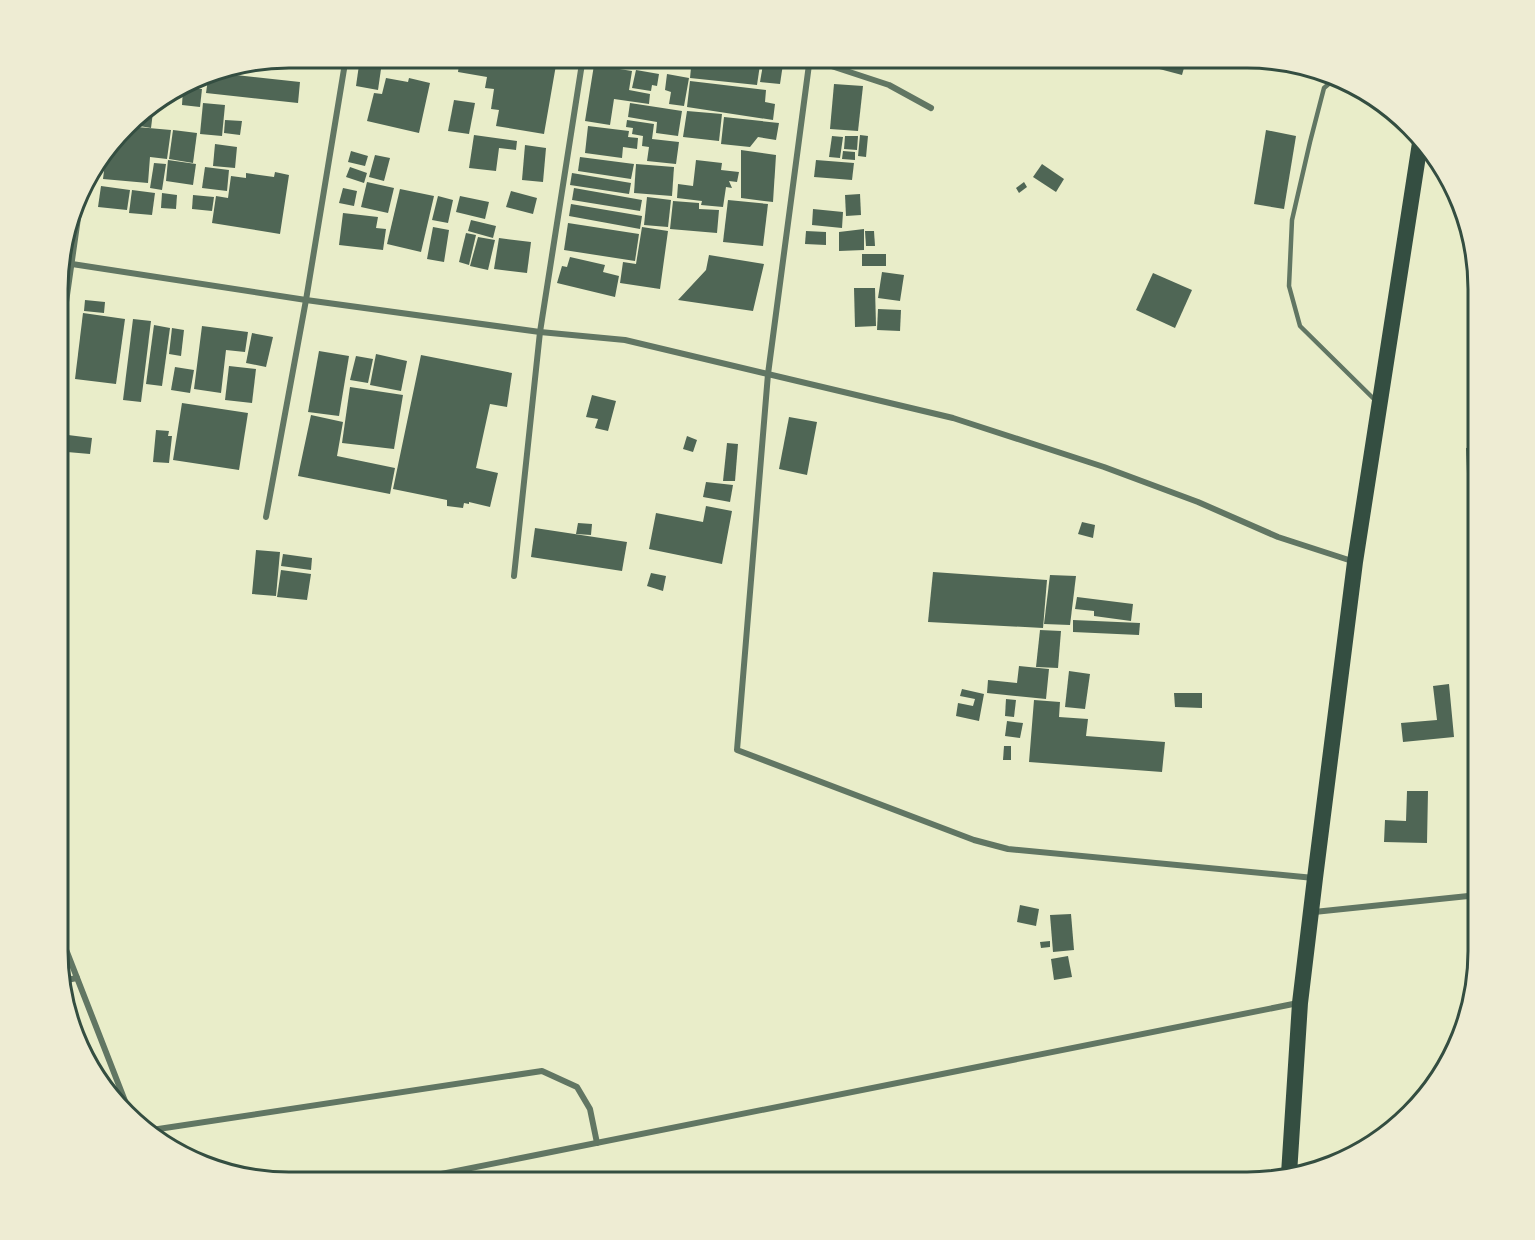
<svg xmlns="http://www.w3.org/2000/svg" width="1535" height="1240" font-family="'Exo 2',sans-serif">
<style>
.building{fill:#4f6655}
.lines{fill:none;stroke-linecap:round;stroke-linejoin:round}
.service{stroke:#617663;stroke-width:4.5}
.minor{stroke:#617663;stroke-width:6}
.trunk{stroke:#344e41;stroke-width:16}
.rim{fill:none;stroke:#344e41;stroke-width:3}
</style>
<rect width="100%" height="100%" fill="#e9edc9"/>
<!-- building -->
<g class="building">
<polygon points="460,57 509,57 556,65 544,134 496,126 499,110 491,109 494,89 485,88 487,77 458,72"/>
<polygon points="598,57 654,57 654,64 598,61"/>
<polygon points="692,57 761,58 757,85 690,78"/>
<polygon points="1150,57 1187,57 1182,75 1148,66"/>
<polygon points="764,59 783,64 780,84 760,82"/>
<polygon points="359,65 381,69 378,90 356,86"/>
<polygon points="594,65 632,71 629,90 650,94 649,104 614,99 610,125 585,121"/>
<polygon points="636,70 659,74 657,86 652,85 651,91 632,88"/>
<polygon points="209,72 300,82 298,103 206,93"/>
<polygon points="667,74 689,78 684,106 669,104 671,92 665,90"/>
<polygon points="386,78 408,82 409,78 430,83 419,133 367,121 374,93 382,94"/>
<polygon points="690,81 766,90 765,102 775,104 773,120 687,107"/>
<polygon points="834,84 863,86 858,131 830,129"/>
<polygon points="183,88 202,89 200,107 182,105"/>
<polygon points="454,100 475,103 469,134 448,131"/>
<polygon points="203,103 225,105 222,136 200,134"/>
<polygon points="630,103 682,111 678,136 656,133 657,122 628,117"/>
<polygon points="154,104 151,128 128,124 136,114"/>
<polygon points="687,111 722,114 719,141 683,137"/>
<polygon points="724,117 779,123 776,140 758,137 750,147 721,144"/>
<polygon points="225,120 242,121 240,135 224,133"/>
<polygon points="627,120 654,124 652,139 679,142 676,164 647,161 649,147 642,146 643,136 632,134 633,128 626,127"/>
<polygon points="126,126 171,130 167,159 150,157 148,183 103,179 106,155 103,154"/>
<polygon points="588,126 629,131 628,137 638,138 637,149 623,147 622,158 585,153"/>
<polygon points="173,130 197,133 193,163 169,159"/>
<polygon points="1266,130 1296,136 1284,209 1254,204"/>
<polygon points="474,135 517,141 516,150 499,148 496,171 469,168"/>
<polygon points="860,135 868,136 866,157 858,156"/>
<polygon points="832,136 843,137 840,158 829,157"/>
<polygon points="845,136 858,136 857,150 844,149"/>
<polygon points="215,144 237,147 235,168 213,166"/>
<polygon points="525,145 546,148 543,182 522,180"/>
<polygon points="741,150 776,155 773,202 741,198"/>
<polygon points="351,151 368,156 365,166 348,162"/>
<polygon points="843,151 855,152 855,160 842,159"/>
<polygon points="375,155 390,158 384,181 369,177"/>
<polygon points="580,157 634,164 631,179 578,171"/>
<polygon points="168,160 196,164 193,185 166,181"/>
<polygon points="696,160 722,163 721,170 739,172 737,182 729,181 732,188 726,187 723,207 701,205 702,201 677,198 678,184 693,186"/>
<polygon points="816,160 854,163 852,180 814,177"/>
<polygon points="154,163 166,164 162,190 150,188"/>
<polygon points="636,164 674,167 672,196 634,193"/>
<polygon points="1042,164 1064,179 1056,192 1033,177"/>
<polygon points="205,167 229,170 227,191 202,188"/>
<polygon points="350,167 367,173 364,183 346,177"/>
<polygon points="275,172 289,175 280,234 212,223 216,196 228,198 231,176 246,178 246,173 274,177"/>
<polygon points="572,173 631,183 629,194 570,185"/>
<polygon points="367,182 394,188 388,213 361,207"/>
<polygon points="1024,182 1027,187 1019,193 1016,188"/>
<polygon points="101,186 130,190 127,210 98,207"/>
<polygon points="343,188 357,191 354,206 339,203"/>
<polygon points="574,188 642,200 640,211 572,200"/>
<polygon points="400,189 434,196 421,252 387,244"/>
<polygon points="132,190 155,193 152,215 129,213"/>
<polygon points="511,191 537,198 533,214 506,207"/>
<polygon points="162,193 177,195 176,209 161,208"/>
<polygon points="860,194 861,215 846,216 845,195"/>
<polygon points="193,195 214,197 212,211 192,209"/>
<polygon points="438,196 453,200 448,223 432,220"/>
<polygon points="460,196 489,202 485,219 456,212"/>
<polygon points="647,197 671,200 668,227 644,225"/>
<polygon points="728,200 768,204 763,246 723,242"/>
<polygon points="673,201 699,203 699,209 719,210 717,233 670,229"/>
<polygon points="571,204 642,216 640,229 569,216"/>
<polygon points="813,209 843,212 842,228 812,225"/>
<polygon points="343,213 378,217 376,228 386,229 383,250 339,245"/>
<polygon points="471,220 496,226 493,238 468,231"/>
<polygon points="568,223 639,234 635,261 564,250"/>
<polygon points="433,227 449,230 444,262 427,259"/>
<polygon points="642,227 668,231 660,289 620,283 623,262 636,264"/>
<polygon points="864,229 864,250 839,251 839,232"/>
<polygon points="806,231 826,232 826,245 805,244"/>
<polygon points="865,231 874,231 875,246 866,246"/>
<polygon points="466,233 476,235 469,265 459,262"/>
<polygon points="478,237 495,240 488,270 470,266"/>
<polygon points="499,238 531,242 527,273 494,269"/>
<rect x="862" y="254" width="24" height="12"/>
<polygon points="709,255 764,264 753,311 678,300 706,270"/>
<polygon points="570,257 605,265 603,272 619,276 615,297 557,283 562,266 567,267"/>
<polygon points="882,272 904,275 900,301 878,298"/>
<polygon points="1153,273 1192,290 1175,328 1136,310"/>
<polygon points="854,288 875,288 876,326 855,327"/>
<polygon points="85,300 105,302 104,313 84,311"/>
<polygon points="878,309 901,310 900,331 877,330"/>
<polygon points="83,313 125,319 116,384 75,379"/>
<polygon points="133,319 151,321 141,402 123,400"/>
<polygon points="154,325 170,328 162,386 146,384"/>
<polygon points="202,326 248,332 245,352 226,350 221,393 194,389"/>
<polygon points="172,328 184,330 181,356 169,354"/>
<polygon points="252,333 273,337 266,367 246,363"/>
<polygon points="319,351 349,356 339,416 308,412"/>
<polygon points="376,354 407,361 401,391 370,385"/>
<polygon points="421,355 512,373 507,407 490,404 476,468 498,473 490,507 469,502 469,504 464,503 463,508 447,506 447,500 393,489"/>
<polygon points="356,356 373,359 368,383 350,380"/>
<polygon points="229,366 256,369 252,403 225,400"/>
<polygon points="175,367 194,370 190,393 171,390"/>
<polygon points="350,387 403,395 394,449 342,443"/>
<polygon points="592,395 616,401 608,431 595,428 598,419 586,417"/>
<polygon points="182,403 248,413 239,470 173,460"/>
<polygon points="311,415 343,422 337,456 395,468 390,494 298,476"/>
<polygon points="789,417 817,422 807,475 779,469"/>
<polygon points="156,430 169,431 168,436 172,436 169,463 153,462"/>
<polygon points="68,435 92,438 90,454 67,452"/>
<polygon points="687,436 697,440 693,452 683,449"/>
<polygon points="727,443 738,444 735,481 723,481"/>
<polygon points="1475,447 1478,472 1467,473 1466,448"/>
<polygon points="1467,476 1478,476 1478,499 1468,500"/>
<polygon points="706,482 733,485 730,502 703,497"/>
<polygon points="706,506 732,511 722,564 649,549 656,513 703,522"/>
<polygon points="1082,522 1095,525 1093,538 1078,534"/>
<polygon points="578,523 592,524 591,535 576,534"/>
<polygon points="535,528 627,542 622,571 531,557"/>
<polygon points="256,550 280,552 276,596 252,594"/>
<polygon points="283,554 312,558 311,570 281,566"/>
<polygon points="281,570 311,574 307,600 277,597"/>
<polygon points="933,572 1047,580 1043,628 928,622"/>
<polygon points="651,573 666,576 663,591 647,586"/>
<polygon points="1050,575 1076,576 1070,625 1044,624"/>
<polygon points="1077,597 1133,604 1131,621 1094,616 1094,611 1075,609"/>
<polygon points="1073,620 1140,623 1139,635 1073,632"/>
<polygon points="1040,630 1061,631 1058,668 1036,667"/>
<polygon points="1019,666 1049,669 1046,699 987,693 988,680 1017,683"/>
<polygon points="1069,671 1090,674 1085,709 1065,707"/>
<polygon points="1449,684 1454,737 1403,742 1401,723 1437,720 1433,686"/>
<polygon points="962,689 984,694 979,721 956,716 958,703 973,706 975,699 960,696"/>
<polygon points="1174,693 1202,693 1202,708 1175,707"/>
<polygon points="1006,699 1016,700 1014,717 1005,716"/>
<polygon points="1034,700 1060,702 1059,717 1088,719 1086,736 1165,742 1162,772 1029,762"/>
<polygon points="1007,721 1023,723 1020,738 1005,736"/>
<polygon points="1004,746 1011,746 1011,760 1003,760"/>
<polygon points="1407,791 1428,791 1427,843 1384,842 1385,820 1406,821"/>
<polygon points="1020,905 1039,909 1036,926 1017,922"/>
<polygon points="1071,914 1074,950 1053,952 1050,915"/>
<polygon points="1050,941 1050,947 1041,948 1040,942"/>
<polygon points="1068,956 1072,977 1054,980 1051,959"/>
</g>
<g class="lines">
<!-- service -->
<polyline class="service" points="1338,76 1324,88 1310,142 1292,220 1289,286 1300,326 1377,402"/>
<!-- minor -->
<g class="minor">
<polyline points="797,57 810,59 889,85 931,108"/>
<polyline points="810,57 768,374 737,750 974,840 1008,849 1314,878"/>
<polyline points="59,262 306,300 540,332 625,340 953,418 1104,467 1198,502 1278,537 1355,562"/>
<polyline points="59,351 82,190"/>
<polyline points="266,517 306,300 346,57"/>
<polyline points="514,576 540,332 583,57"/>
<polyline points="1314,912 1478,895"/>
<polyline points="58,929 134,1124"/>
<polyline points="61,981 77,978"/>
<polyline points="145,1131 542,1071 577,1087 590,1109 597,1143"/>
<polyline points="396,1183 1298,1003"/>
</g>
<!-- trunk -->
<polyline class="trunk" points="1289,1174 1300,1003 1315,878 1355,562 1420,143"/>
</g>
<!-- crop -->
<path d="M0 0H1535V1240H0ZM289 68H1247A221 221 0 0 1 1468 289V951A221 221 0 0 1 1247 1172H289A221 221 0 0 1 68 951V289A221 221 0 0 1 289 68Z" fill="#eeecd3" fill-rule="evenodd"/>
<path class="rim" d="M289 68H1247A221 221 0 0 1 1468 289V951A221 221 0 0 1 1247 1172H289A221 221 0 0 1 68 951V289A221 221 0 0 1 289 68Z"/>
</svg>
